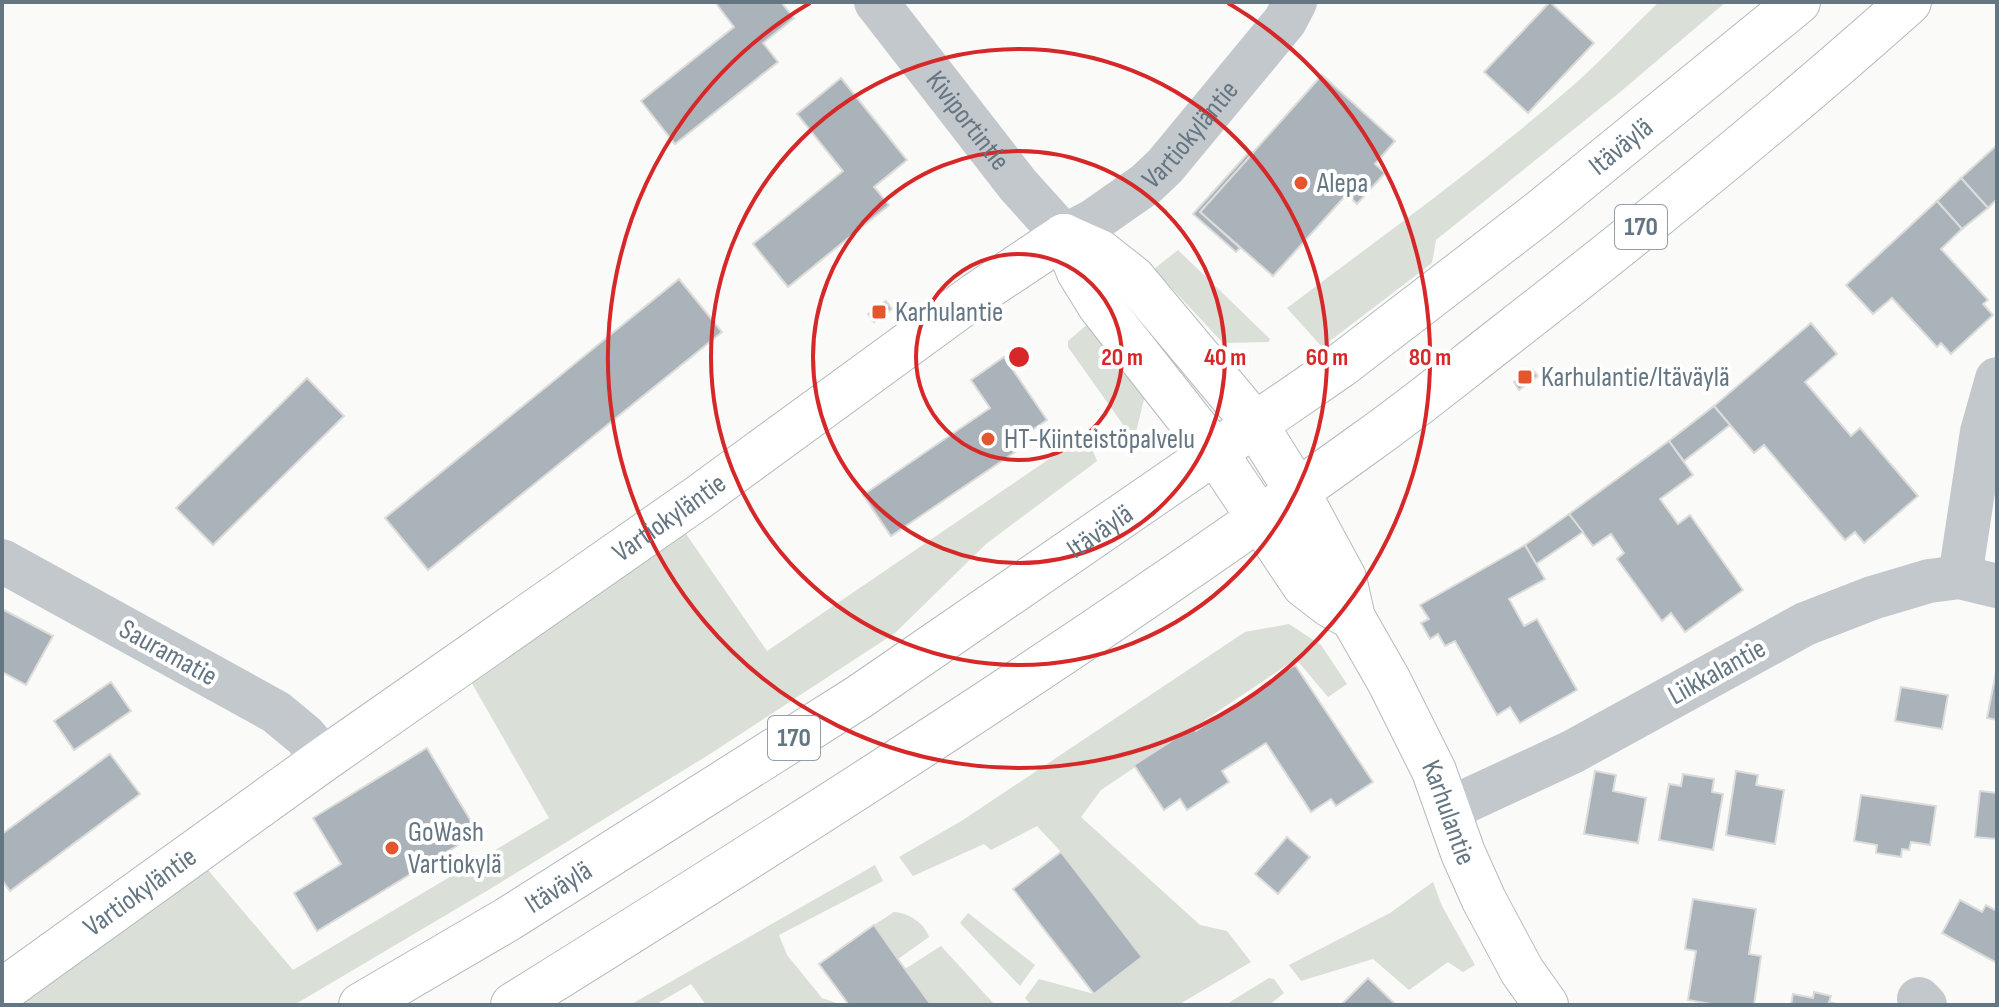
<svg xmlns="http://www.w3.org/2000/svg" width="1999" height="1007" font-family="'Sofia Sans Condensed',sans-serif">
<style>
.green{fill:#dadfd7}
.building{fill:#aab3b9;stroke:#dcdcda;stroke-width:2}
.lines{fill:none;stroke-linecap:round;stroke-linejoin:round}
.major-casing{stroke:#b5babe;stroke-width:46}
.minor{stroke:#c3c8cc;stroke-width:44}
.major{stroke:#fff;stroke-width:44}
.ring{fill:none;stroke:#d62828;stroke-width:4}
.poi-dot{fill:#e4572e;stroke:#fff;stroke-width:3}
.labels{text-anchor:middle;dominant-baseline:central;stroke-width:8;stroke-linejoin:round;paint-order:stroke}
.shield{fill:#fff;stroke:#939fa8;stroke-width:2}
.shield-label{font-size:26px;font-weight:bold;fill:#657683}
.street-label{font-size:28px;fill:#657683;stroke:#fff}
.poi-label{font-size:28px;fill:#657683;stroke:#fff;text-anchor:start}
.centre{fill:#d62828;stroke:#fff;stroke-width:4}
.ring-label{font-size:24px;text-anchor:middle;font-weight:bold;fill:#d62828;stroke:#fff;stroke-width:8;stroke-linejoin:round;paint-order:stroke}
</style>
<rect width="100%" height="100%" fill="#fafaf8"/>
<!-- green -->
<g class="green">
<path d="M1659,2H1726L1619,93L1436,240L1432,263L1322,347L1287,308C1384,235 1484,163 1576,83C1605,57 1631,28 1659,2Z"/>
<polygon points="1178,250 1270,339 1269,342 1223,343 1154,269"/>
<polygon points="1089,323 1145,395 1134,440 1068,347 1068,341"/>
<polygon points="1086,434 1097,461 986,544 895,633 710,754 490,889 294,1005 20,1005 208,870 293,970 549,818 470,680 684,531 767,651"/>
<polygon points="1289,624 1321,645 1347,684 1328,697 1296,659 1101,790 1081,817 1200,925 1227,931 1251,962 1178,1005 1031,1005 1025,998 1039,979 1094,994 1141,957 1061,852 1037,826 991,850 984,844 913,876 899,857 963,820 1245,632"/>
<polygon points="875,865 883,881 779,935 787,955 822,998 842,1005 706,1005 691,984 655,1005 630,1005"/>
<polygon points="1433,882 1442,906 1475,965 1463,972 1448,962 1409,990 1373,959 1301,981 1289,965 1390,913"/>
<path d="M894,912C909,913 924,923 929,937L898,959L874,925Z"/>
<polygon points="968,913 1035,965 1020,986 960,923"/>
<polygon points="941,946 994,1004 994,1005 931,1005 905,969"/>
<polygon points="1269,978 1274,979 1284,993 1269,1005 1225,1005"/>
</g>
<!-- building -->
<g class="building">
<polygon points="715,2 781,2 794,18 763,43 778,62 675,144 641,101 734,27"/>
<polygon points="1550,2 1594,43 1528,113 1484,72"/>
<polygon points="1322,75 1395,141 1375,164 1385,173 1357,204 1347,194 1273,276 1200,212"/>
<polygon points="841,78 907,160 874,187 889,205 788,287 753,244 843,171 797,114"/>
<polygon points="1997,145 1997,199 1988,208 1961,178"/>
<polygon points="1250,151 1253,153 1200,212 1240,248 1236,252 1193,214"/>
<polygon points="1961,178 1988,208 1962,229 1937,201"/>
<polygon points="1937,201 1962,229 1941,249 1988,300 1983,304 1993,315 1951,354 1941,343 1937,347 1892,298 1873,314 1846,285"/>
<polygon points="679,279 722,332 428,570 385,518"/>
<polygon points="886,301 892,309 874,322 868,314"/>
<polygon points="1811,323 1837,354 1805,382 1851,436 1860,428 1918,496 1864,543 1855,532 1845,540 1764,445 1754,453 1714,406"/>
<polygon points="1004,357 1047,420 1013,443 1018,450 891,536 863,495 990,408 971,380"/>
<polygon points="1532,369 1538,376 1519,390 1514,382"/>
<polygon points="307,378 344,416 213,545 176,508"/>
<polygon points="1714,406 1730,425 1684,461 1669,441"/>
<polygon points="1669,441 1693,475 1660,499 1678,524 1690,515 1743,590 1685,632 1671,613 1662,621 1617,559 1624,553 1611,534 1593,546 1569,514"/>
<polygon points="1569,514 1583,532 1536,564 1525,545"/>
<polygon points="1525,545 1545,579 1509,599 1524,626 1537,619 1577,690 1520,723 1510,707 1497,715 1455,641 1445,646 1438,634 1430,639 1421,623 1429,619 1420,605"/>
<polygon points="2,609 53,636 26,685 2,672"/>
<polygon points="1295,665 1373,782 1336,806 1331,799 1311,812 1266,743 1222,771 1229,782 1187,810 1180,799 1164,810 1134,765 1193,727 1196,731"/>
<polygon points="1997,667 1997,720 1987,718"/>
<polygon points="111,682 131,711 74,750 54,721"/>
<polygon points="1901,687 1948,695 1942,729 1895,721"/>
<polygon points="427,748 478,833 317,931 294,893 341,864 313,818"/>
<polygon points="110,754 140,794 10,891 2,880 2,834"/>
<polygon points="1595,771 1616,775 1613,791 1646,798 1638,843 1584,834"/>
<polygon points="1736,771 1758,775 1756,785 1784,790 1775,844 1726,835"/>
<polygon points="1683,774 1714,779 1712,792 1723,794 1713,850 1659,840 1669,784 1681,786"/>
<polygon points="1980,791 1997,793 1997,839 1975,837"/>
<polygon points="1861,795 1936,806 1930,845 1911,842 1909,850 1902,849 1901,857 1876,853 1877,845 1854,841"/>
<polygon points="1287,837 1310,857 1278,894 1255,874"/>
<polygon points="1061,852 1142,957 1094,994 1013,889"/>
<polygon points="1693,899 1756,909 1749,954 1761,956 1754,1005 1717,1005 1688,1000 1696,951 1685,949"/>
<polygon points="1960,900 1982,912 1986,905 1997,911 1997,963 1942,933"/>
<polygon points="874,925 902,965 931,1005 849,1005 819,964"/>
<polygon points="1368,978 1396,1005 1341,1005"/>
<polygon points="1814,992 1831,996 1829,1002 1841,1005 1791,1005 1793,994 1813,998"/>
</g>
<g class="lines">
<!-- major casing -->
<g class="major-casing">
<g id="major">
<path id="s2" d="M1064,236L1100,252L1133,278L1255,424L1297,491L1344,578L1353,618L1389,681L1434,771L1463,853L1484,900L1522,971L1546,1005"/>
<polyline points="1064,236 1079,272 1100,306 1215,452 1304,585 1330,605 1353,618"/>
<path id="s3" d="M2,991L324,759L699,497L977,294L1064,236"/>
<path id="s4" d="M361,1005L508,919L859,697L1340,366L1539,213L1798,2"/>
<path d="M513,1005C802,825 1090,642 1365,443C1412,410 1457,373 1502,338C1641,230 1778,119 1909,2"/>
</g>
</g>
<!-- minor -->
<g class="minor">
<path id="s1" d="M876,2L1018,185L1064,236L1093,221L1146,184L1165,166L1285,21L1295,2"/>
<polyline points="2,561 276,712 305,736 324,759"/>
<polyline points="1960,577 1982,432 1997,379"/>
<polyline points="1449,809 1572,752 1805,624 1872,598 1929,581 1960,577 1997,586"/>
<polyline points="1919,999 1925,1005"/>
</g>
<!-- major -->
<use href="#major" class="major"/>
</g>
<!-- distance rings -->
<g class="ring">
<circle cx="1019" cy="357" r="103"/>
<circle cx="1019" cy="357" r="206"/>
<circle cx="1019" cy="357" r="308"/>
<path d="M1228 3A411 411 0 1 1 810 3"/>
</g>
<!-- markers -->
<g class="poi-dot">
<circle cx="1301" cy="183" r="8"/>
<rect x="871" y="304" width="16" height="16" rx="4"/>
<rect x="1517" y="369" width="16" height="16" rx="4"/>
<circle cx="988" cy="439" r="8"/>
<circle cx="392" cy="848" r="8"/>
</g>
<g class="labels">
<!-- shield labels -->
<g class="shield">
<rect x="1615" y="205" width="52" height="44" rx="6"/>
<rect x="768" y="716" width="52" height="44" rx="6"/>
</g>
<g class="shield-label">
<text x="1641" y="227">170</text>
<text x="794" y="738">170</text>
</g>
<!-- street labels -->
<g class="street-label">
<text stroke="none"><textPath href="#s1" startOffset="150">Kiviportintie</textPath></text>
<text stroke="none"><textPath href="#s1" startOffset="464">Vartiokyläntie</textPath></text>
<text stroke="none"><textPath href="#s4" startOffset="1526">Itäväylä</textPath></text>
<text stroke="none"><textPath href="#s3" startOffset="818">Vartiokyläntie</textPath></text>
<text stroke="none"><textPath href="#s4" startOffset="878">Itäväylä</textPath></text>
<text transform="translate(168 653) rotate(29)">Sauramatie</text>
<text transform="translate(1717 672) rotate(-29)">Liikkalantie</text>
<text stroke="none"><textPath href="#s2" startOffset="708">Karhulantie</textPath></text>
<text stroke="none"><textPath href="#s4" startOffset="230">Itäväylä</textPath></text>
<text stroke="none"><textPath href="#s3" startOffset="170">Vartiokyläntie</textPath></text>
</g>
<!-- poi labels -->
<g class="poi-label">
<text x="1317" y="183">Alepa</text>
<text x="895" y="312">Karhulantie</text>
<text x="1541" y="377">Karhulantie/Itäväylä</text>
<text x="1004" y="439">HT-Kiinteistöpalvelu</text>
<text x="408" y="832">GoWash<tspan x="408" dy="32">Vartiokylä</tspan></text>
</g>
</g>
<circle cx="1019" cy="357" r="12" class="centre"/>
<g class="ring-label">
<text x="1122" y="365">20 m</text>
<text x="1225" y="365">40 m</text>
<text x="1327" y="365">60 m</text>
<text x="1430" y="365">80 m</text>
</g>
<!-- border -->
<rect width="1999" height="1007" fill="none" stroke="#657683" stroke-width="8"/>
</svg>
